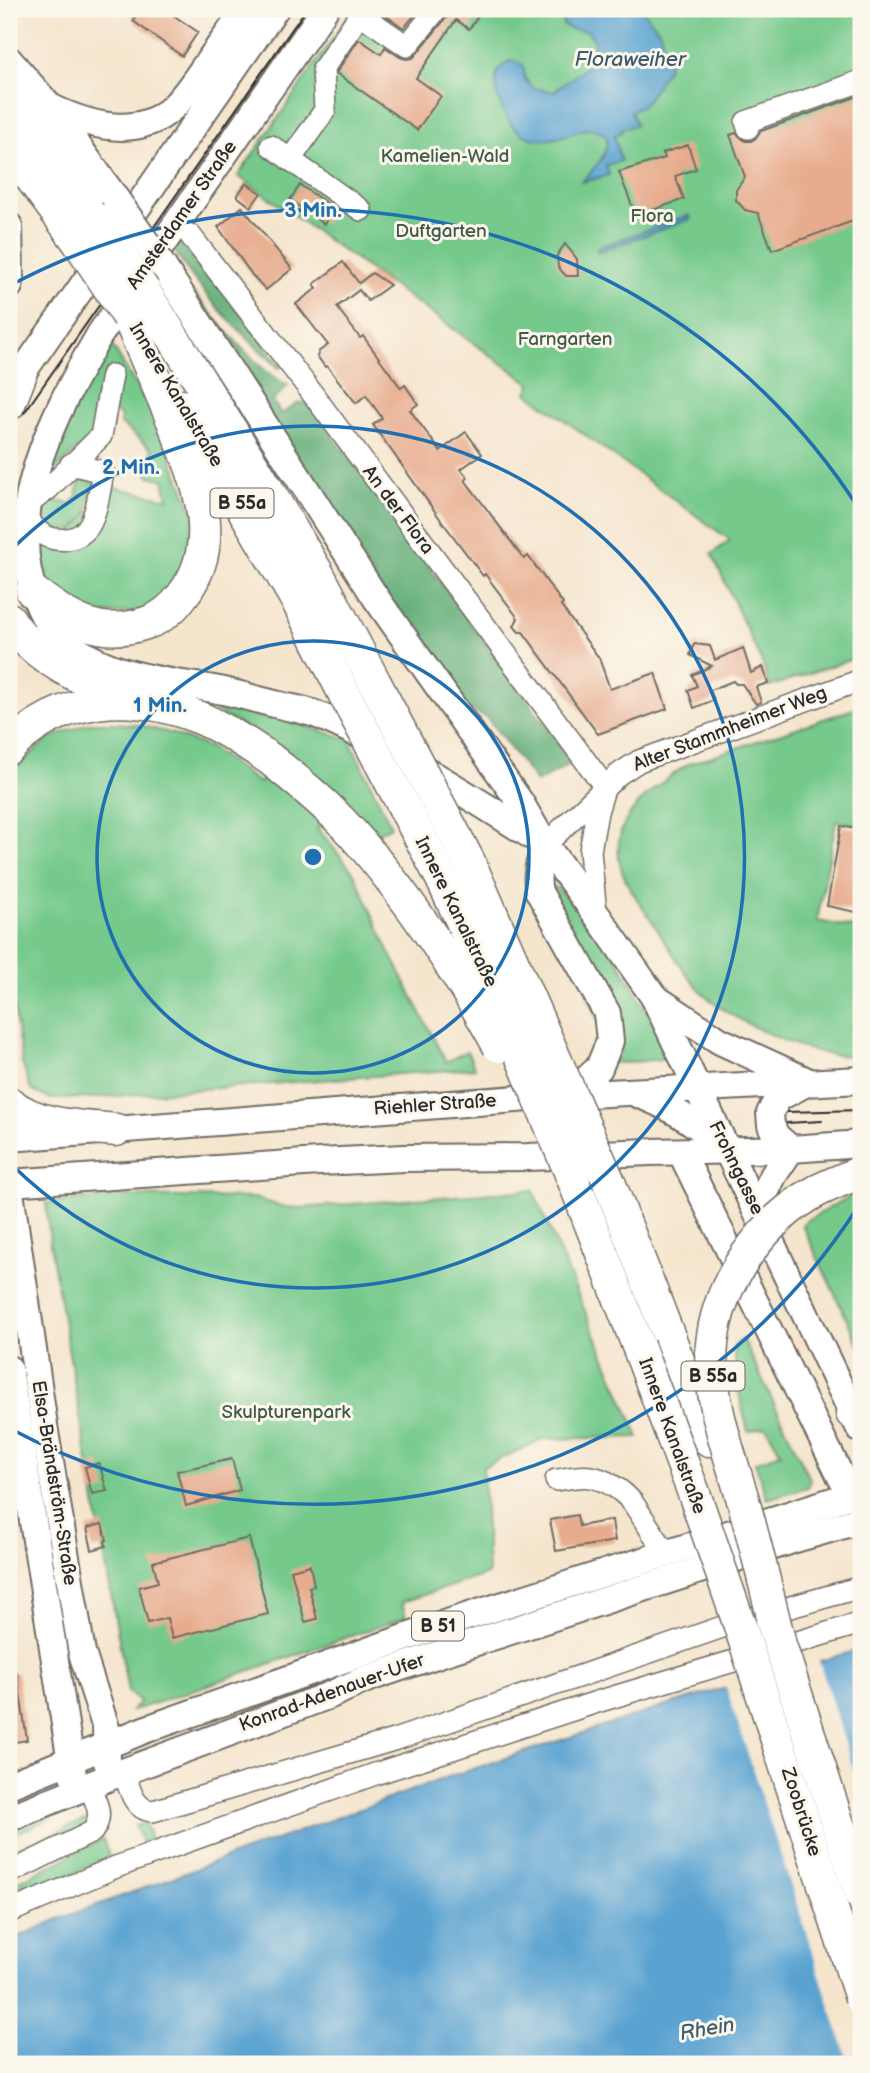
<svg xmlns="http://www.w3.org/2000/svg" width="870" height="2073" font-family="'Balsamiq Sans',sans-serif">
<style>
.green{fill:#75c98b;stroke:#507a5b;stroke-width:2}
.forest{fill:#60ad77;stroke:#466c51;stroke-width:2}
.water{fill:#5aa3d1;stroke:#42677e;stroke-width:2}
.pier{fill:#f5e5cd}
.building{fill:#e7ac8d}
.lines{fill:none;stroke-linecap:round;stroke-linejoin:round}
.minor-casing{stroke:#726c64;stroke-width:24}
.major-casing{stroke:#726c64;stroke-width:30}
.highway-casing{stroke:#726c64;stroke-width:35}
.minor{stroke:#fff;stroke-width:21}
.major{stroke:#fff;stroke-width:26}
.highway{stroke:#fff;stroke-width:32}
.tram{stroke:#2b2b2b;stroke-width:2}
.major-bridge-casing{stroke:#726c64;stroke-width:30;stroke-linecap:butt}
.highway-bridge-casing{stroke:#726c64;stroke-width:35;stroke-linecap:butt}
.major-bridge{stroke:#fff;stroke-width:26}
.highway-bridge{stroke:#fff;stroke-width:32}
.ring{fill:none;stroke:#1f6fb2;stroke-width:3.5}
.labels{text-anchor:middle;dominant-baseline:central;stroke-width:6;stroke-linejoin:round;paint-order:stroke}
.shield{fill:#fbf7ec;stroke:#696865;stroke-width:2}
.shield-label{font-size:18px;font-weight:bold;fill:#2b2b2b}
.park-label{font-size:19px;fill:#415a48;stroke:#fbf7ec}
.street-label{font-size:19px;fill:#2b2b2b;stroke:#fbf7ec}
.water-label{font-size:21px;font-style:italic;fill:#3e5b6d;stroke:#fbf7ec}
.centre{fill:#1f6fb2;stroke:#fbf7ec;stroke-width:3.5}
.ring-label{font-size:21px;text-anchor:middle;font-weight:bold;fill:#1f6fb2;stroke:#fbf7ec;stroke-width:6;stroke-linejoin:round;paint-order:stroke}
</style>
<rect width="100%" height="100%" fill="#fbf7ec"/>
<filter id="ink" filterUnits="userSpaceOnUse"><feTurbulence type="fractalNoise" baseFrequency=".0143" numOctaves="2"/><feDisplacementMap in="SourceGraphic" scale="14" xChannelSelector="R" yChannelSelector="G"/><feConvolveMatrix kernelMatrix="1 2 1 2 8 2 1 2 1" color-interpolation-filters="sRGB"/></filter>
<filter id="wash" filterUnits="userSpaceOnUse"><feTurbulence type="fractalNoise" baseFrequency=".00686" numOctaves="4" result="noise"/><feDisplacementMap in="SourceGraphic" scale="28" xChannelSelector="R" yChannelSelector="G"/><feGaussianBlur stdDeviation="1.57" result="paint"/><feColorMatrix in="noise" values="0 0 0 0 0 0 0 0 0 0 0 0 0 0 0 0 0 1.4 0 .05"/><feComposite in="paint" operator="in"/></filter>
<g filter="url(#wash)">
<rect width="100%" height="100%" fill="#f5e5cd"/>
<!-- green -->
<g class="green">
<polygon points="353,9 861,9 861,656 769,687 764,667 712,554 730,540 527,393 531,384 238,176"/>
<polygon points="110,342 156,419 194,515 188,570 145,612 88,614 49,585 39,566 33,539 59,549 110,486 168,499 164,480 147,475 152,449 120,423 121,416 113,411 94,434 39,485 72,407"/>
<polygon points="73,477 93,482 86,516 73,530 55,529 48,526 42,514 48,499 72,504 74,499 76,499 79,483 72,481"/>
<polygon points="211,698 349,739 391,826 373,836 347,810 317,828 354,873 389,951 446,1062 467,1051 475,1068 90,1098 50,1099 31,1090 22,1063 9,973 9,774 49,738 89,723 112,723 139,725 170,733 211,748 259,783 283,748 208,707"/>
<path d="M860,707L861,708V825L836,821L817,921L861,929V1056C852,1056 843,1056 835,1055C800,1051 731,1020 705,995C683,974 667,943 650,918C633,893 615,872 619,841C623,808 663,781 688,764Z"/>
<polygon points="554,887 557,888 586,918 620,963 672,1058 624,1063 613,1062 551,890"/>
<polygon points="533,1190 639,1437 543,1439 483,1467 488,1574 402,1602 406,1617 132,1711 140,1701 128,1692 50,1244 46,1203 120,1196 254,1198 284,1207 300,1208"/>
<polygon points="861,1190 861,1349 802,1225 808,1220"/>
<path d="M743,1339L810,1479L808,1487L767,1499L755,1462L781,1453L766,1427L748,1431C740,1401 735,1377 734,1346Z"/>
<polygon points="58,1808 61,1814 9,1836 9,1829"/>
<polygon points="85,1820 87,1826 9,1864 9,1852"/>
<polygon points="145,1823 151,1839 142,1843 135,1826"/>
<polygon points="103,1839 109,1855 107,1859 9,1900 9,1886"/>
</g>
<!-- forest -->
<g class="forest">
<path d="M182,236L282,367L279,368C239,332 201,294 173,249Z"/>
<path d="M194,293C216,319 257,371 288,385L273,401L281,414L298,403L308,402L573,762L537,783L487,718L462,705L384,594Z"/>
</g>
<!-- water -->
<g class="water">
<path d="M563,9H639L645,13L660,32L668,60V67L650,96L643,105L631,111L636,125L621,129L622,132L614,135L621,161L606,165L609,175L582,182C593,169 609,156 607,137C592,123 584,130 567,135C544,143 523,142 509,121C502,110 497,98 496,85C495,71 501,66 512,60L523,65L525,79L533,88L554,92C574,73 591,74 595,42L588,31L571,29L563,25Z"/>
<polygon points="689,215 691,219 598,252 597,248"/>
<polygon points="861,1649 861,2064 9,2064 9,1941 59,1919 445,1778 681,1701"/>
</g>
<!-- pier -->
<polygon class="pier" points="818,1658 861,1793 861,2064 849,2064 725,1684"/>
<g id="blocks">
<!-- building -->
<g class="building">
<polygon points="122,9 164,9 198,32 182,56 133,21 135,18"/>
<polygon points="376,9 420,9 404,28"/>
<polygon points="450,9 483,9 469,29 456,20 416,78 441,96 417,130 336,73 359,39 381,54 385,47 400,57 406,59 413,58 447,17"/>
<polygon points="861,95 861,215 854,217 856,220 772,250 758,213 745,210 736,200 736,190 745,177 730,135 736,133 745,141 751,141 757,137 761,131"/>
<polygon points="688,145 696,169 675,176 684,199 636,216 619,172 665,158 663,153"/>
<polygon points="246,183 261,193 251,207 237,196"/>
<polygon points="300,185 335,209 324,224 290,200"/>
<polygon points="242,207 292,269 266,290 252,275 218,227"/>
<polygon points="565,244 577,259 578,276 566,276 558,267 557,255"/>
<polygon points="343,262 359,283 372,273 390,285 368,301 359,290 337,307 360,338 363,336 401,388 405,385 418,404 410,410 440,451 466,432 482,454 461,469 468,478 465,480 524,559 528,556 563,604 561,606 599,658 610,689 655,673 667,709 598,734 523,632 519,632 514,626 518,618 485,574 483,576 441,520 373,425 382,418 366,395 356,403 327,366 325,367 317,356 319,354 318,352 328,345 296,304 317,288 314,284"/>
<polygon points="694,644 710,646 715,660 743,648 751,673 763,667 768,683 756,687 761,702 756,704 742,684 736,684 733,681 710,690 714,700 694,708 688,690 697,686 692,675 712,666 690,655"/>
<polygon points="841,826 861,830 861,913 827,906"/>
<polygon points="232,1459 240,1490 186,1506 177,1471"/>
<polygon points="99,1463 107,1491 92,1494 85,1467"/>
<polygon points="577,1515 579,1526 612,1520 615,1541 556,1551 550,1520"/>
<polygon points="102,1524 107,1540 105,1541 106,1546 92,1550 87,1528"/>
<polygon points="249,1538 268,1614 172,1638 167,1618 148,1623 139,1587 158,1582 153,1562"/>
<polygon points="310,1565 314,1586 309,1587 317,1619 305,1622 291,1570"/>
<polygon points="17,1673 27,1740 9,1743 9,1674"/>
</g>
</g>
</g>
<g filter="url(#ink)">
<use href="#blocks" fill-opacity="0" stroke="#726c64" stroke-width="2"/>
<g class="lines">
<!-- minor casing -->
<g class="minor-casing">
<g id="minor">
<polyline points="748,128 746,122 861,81"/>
<polyline points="271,146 361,210"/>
<polyline points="290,160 325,110 323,69 360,14 407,46 437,9"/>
<polyline points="190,235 306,385 605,787"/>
<path d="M71,464L103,472C100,488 98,507 91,522C81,544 49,545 34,527C30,522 27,514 23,508L48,489L101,436L112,375"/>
<polyline points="545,845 619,774 639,761 861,680"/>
<polyline points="596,914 590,851 597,812 604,789"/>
<path d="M556,1480C566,1479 580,1475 590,1477C606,1479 623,1491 633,1503L666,1553"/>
<path d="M124,1771C129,1787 133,1810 153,1811L397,1739L734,1623L861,1587"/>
<path d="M9,1873L92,1832C105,1816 96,1801 88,1785"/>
<polyline points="9,1912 116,1867 378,1773 600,1701 861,1623"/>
</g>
</g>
<!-- major casing -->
<g class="major-casing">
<g id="major">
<path d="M325,9L100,334C56,409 0,513 37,601C40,608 44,618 49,624C66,647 92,661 119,670C154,682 192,684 228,692C245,696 262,701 279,705C291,708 304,710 315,714C338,723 360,735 382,746C437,775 489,808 541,842"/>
<polyline points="9,60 50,107 113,195"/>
<path d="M50,107C87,125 137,140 172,108C185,96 195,80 205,66C219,47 233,28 246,9"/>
<polyline points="9,226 10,277 9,286"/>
<polyline points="162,265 376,598 520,802 545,845 596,914 654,997 860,1429"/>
<polyline points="10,394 20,376 275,9"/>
<path d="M545,845C540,861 535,876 539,892L607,1013L610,1041L599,1068L569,1095"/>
<polyline points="654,997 720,1041 805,1080"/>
<path d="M637,1094C668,1105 695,1122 720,1144"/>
<polyline points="9,1138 569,1095 861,1080"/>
<polyline points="681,1152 841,1477 852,1495 861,1502"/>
<polyline points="9,1183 319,1162 404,1158 528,1157 650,1152 791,1149 861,1144"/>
<polyline points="9,1185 45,1432 82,1653 106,1728 107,1762"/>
<polyline points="757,1210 773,1176 791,1149 776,1136 771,1125 770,1113 778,1098 806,1083"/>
<polyline points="9,1369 73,1775"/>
<polyline points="9,1785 144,1730 447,1623 861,1492"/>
<polyline points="9,1818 107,1778 330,1695 366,1679 442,1653 802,1537 861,1520"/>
</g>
</g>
<!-- highway casing -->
<g class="highway-casing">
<g id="highway">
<polyline points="9,100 35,133 96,219"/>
<polyline points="9,148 80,244"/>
<polyline points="144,291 257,472 318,574 375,683"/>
<polyline points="9,404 20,376"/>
<polyline points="183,406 299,604 346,697"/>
<path d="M32,591C70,619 100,640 149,622C163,617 174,607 182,596C227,539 194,473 170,414C156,381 142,348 128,316"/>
<path d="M9,619C34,660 85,681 128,698"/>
<path d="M9,748C62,694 132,691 200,718C224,728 248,744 270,759"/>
<path d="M9,1103C39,1127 79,1126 116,1130"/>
<polyline points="574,1181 638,1346"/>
<polyline points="609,1182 709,1440"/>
<polyline points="852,1413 861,1418"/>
</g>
</g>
<!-- minor -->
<use href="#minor" class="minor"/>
<!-- major -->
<use href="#major" class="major"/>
<!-- highway -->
<use href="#highway" class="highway"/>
<!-- tram -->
<g class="tram">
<polyline points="24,413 306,9"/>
<polyline points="787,1112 861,1110"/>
<polyline points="787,1123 822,1121"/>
</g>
<!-- major-bridge casing -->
<g class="major-bridge-casing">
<polyline id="major-bridge" points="113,195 162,265"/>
</g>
<!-- highway-bridge casing -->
<g class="highway-bridge-casing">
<g id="highway-bridge">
<polyline points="96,219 144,291"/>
<polyline points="80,244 128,316"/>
<polyline points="375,683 469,862 609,1182"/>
<polyline points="346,697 441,877 484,968 574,1181"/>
<path d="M270,759C295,779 320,799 342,822C401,885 457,970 499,1046"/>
<polyline points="638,1346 695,1496 740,1626 861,1998"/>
<polyline points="772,1620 861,1895"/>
<path d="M779,1640C767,1593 756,1546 743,1500C729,1452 707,1395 712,1344C718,1282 763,1220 817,1191C831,1184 846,1178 861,1172"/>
</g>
</g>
<!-- major-bridge -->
<use href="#major-bridge" class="major-bridge"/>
<!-- highway-bridge -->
<use href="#highway-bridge" class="highway-bridge"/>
</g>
</g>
<!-- distance rings -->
<g class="ring">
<circle cx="313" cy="857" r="216"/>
<path d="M11 550A431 431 0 1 1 11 1164"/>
<path d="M859 1205A647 647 0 0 1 9 1428M9 286A647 647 0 0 1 859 509"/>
</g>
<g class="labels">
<!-- shield labels -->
<g class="shield">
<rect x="210.5" y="488.5" width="63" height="29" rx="5"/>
<rect x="681.5" y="1361.5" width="63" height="29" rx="5"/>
<rect x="412" y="1611.5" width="52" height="29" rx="5"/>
</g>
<g class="shield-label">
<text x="242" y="503">B 55a</text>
<text x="713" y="1376">B 55a</text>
<text x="438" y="1626">B 51</text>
</g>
<!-- park labels -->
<g class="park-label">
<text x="445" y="156">Kamelien-Wald</text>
<text x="652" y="216">Flora</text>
<text x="441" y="231">Duftgarten</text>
<text x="565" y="339">Farngarten</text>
<text x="286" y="1412">Skulpturenpark</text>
</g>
<!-- street labels -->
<g class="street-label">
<text transform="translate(182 215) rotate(-55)">Amsterdamer Straße</text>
<text transform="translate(176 395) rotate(59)">Innere Kanalstraße</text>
<text transform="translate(398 510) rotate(53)">An der Flora</text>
<text transform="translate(730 729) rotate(-21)">Alter Stammheimer Weg</text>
<text transform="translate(456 912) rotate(64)">Innere Kanalstraße</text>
<text transform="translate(435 1105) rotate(-4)">Riehler Straße</text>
<text transform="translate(736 1168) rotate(64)">Frohngasse</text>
<text transform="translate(672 1436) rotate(70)">Innere Kanalstraße</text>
<text transform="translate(54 1483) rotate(81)">Elsa-Brändström-Straße</text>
<text transform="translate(332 1693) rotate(-20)">Konrad-Adenauer-Ufer</text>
<text transform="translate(801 1812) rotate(72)">Zoobrücke</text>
</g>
<!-- water labels -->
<g class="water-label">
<text x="630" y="59">Floraweiher</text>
<text transform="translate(707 2029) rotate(-10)">Rhein</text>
</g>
</g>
<circle cx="313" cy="857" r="10" class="centre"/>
<g class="ring-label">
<text x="313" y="217">3 Min.</text>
<text x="131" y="474">2 Min.</text>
<text x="160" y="712">1 Min.</text>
</g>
<!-- margin -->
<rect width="870" height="2073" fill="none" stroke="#fbf7ec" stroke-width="35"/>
</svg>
